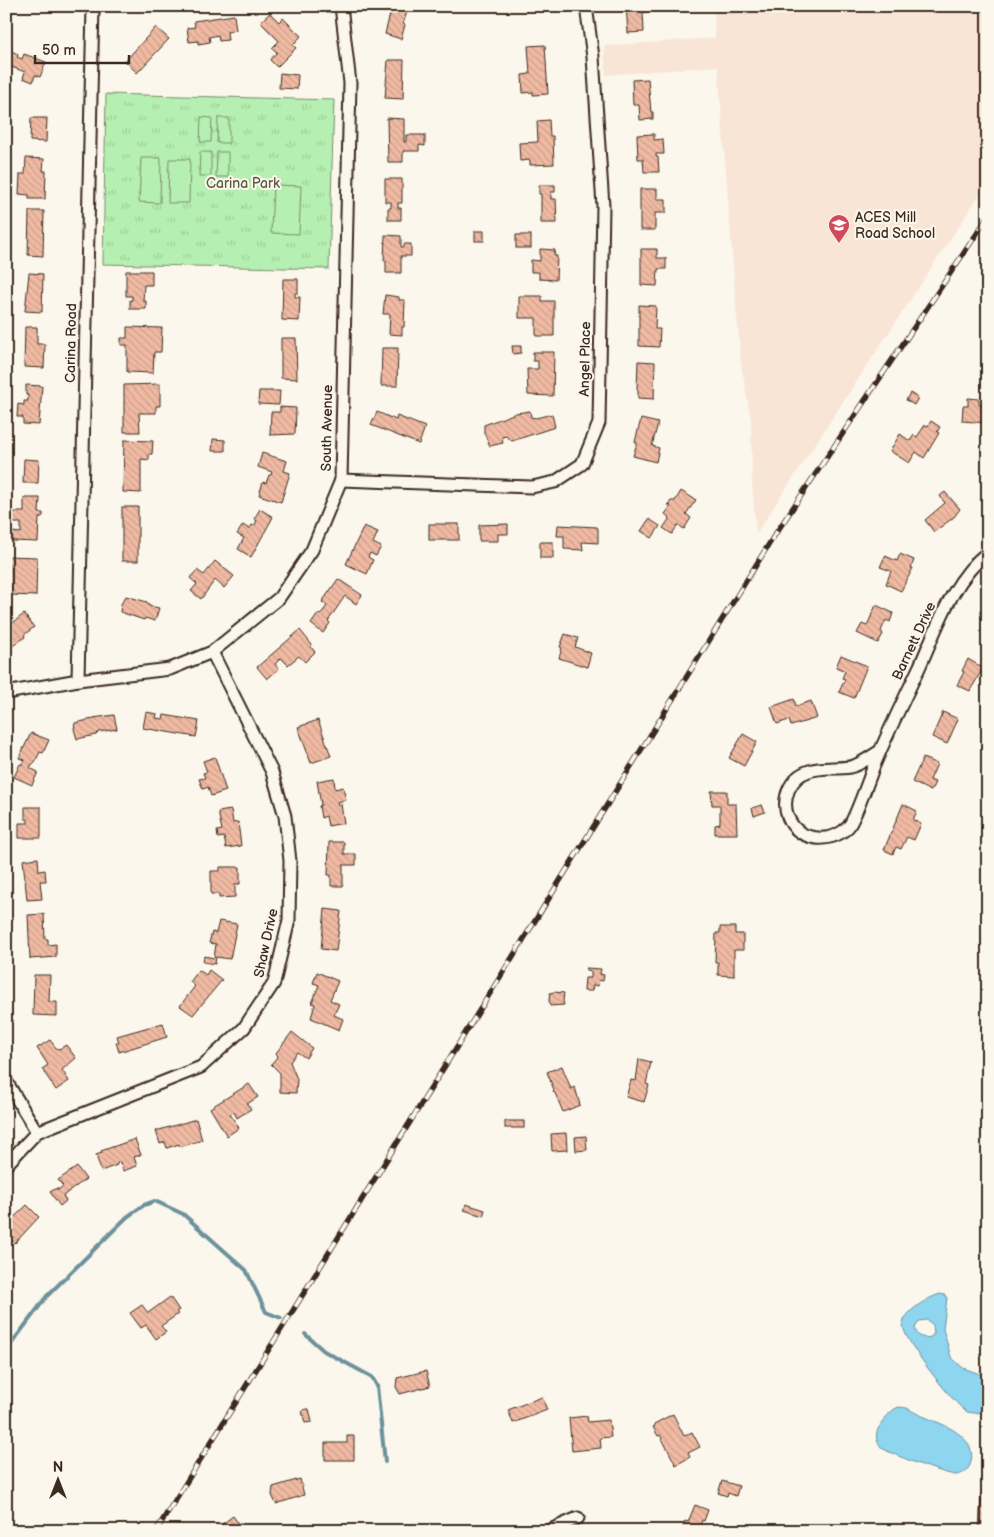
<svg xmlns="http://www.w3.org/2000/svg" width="994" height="1537" font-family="'Balsamiq Sans',sans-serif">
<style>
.built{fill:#f8e5d6}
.grass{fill:url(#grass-tufts);stroke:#788c68}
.garden{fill:#b6efb2;stroke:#788c68}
.water{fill:#8ed5f0;stroke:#6d919c;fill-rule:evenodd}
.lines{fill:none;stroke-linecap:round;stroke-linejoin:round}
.stream{stroke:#6d919c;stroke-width:4}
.building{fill:url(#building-back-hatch);stroke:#3b2a1e}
.minor-casing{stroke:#3b2a1e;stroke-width:15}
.minor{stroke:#fbf7ec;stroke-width:11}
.rail-casing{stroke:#3b2a1e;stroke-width:5.5}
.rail{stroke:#fbf7ec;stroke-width:4;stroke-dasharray:11;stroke-linecap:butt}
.labels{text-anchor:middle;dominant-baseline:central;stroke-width:4;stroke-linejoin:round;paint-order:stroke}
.park-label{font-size:14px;fill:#5a5b43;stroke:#fbf7ec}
.poi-label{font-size:14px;fill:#3b2a1e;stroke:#fbf7ec;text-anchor:start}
.street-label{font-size:14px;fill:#3b2a1e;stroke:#fbf7ec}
</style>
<defs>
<pattern id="grass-tufts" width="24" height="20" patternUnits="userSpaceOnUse" patternTransform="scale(1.25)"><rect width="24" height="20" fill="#b6efb2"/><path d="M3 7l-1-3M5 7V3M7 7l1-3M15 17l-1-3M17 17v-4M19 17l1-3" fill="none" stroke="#9dcd99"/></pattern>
<pattern id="building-back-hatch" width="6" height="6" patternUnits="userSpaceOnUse" patternTransform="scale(1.25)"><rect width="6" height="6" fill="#f0baa3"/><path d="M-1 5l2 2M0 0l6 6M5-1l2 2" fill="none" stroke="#cfa08c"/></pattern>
</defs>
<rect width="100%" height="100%" fill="#fbf7ec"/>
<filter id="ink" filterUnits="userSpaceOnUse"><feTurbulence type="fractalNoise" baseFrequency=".02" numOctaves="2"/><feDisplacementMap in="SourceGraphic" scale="10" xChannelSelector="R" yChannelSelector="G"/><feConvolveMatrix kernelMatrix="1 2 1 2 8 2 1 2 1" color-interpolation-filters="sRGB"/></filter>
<g filter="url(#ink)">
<!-- built -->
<polygon class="built" points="714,6 988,6 988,182 756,534 752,482 751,420 741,363 736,305 718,66 606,75 604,46 715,38"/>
<!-- grass -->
<polygon class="grass" points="106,94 334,100 329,269 103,264"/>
<!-- garden -->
<g class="garden">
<polygon points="201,117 212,118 211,142 200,142"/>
<polygon points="218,118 229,118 229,143 217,143"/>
<polygon points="200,152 211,152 211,176 199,176"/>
<polygon points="217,152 228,152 228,177 216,177"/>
<polygon points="141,158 161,158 160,203 139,202"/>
<polygon points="169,159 190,159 189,203 168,203"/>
<polygon points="273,185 301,186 299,234 271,233"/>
</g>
<!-- water -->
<g class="water">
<path d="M940,1294L945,1295L947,1298L943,1329L951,1357L963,1368L980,1374L986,1380C988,1393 981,1399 981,1411L978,1413C972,1413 967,1413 963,1409C950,1398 903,1340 903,1325C903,1312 929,1297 940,1294ZM927,1320L933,1325L934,1333L931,1337C923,1339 917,1337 915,1328L919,1321Z"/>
<path d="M899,1407L907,1408C925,1420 954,1424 967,1442C976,1453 972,1474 956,1475C947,1475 886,1453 881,1447C875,1440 875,1432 880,1426C885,1418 890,1410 899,1407Z"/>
</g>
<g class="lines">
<!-- stream -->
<g class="stream">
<polyline points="305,1334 324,1351 372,1377 377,1386 385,1462"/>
<polyline points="6,1351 47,1296 127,1217 144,1205 155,1201 183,1214 246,1270 266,1312 281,1318"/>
</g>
</g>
<!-- building -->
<g class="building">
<polygon points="392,6 409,6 403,24 405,25 401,39 385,34"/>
<polygon points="626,6 643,6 643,9 647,9 647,12 643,12 644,32 628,33"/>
<polygon points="270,13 279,22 283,18 301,36 293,45 296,48 277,67 270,60 277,52 272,48 279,41 260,22"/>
<polygon points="234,15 236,30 227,32 228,40 219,41 218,35 209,37 210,42 198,44 198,41 189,42 187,28 195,27 194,21"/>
<polygon points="156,27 169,39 137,73 125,61"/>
<polygon points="545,45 548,94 533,95 533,92 523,93 522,75 530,74 528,46"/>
<polygon points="11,51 18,54 17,57 22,59 24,54 46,62 40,77 35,75 33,82 23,78 25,72 6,65"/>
<polygon points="388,60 404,60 403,99 385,98"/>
<polygon points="280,73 298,75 297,89 279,88"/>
<polygon points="648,79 651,112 653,112 653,119 640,120 639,105 633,105 632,80"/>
<polygon points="31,118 47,118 46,142 30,141"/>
<polygon points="387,118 404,119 404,142 406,142 406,135 425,135 425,146 419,145 419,151 403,151 403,162 388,162"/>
<polygon points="549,120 550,136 553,136 554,164 530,165 530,160 520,161 519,143 538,142 537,121"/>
<polygon points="654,134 654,140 663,139 664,154 656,154 656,157 658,157 659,172 644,172 643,159 638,159 637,135"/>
<polygon points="26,158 44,159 43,171 46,171 45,199 29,199 29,195 19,194 20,174 25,174"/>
<polygon points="385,179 402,179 402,203 398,203 398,208 401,208 401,220 388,220 388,208 391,208 391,202 385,202"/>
<polygon points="539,185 555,185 555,192 551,192 551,199 556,199 557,223 541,223 541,194 539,194"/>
<polygon points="640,189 657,189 657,199 666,199 666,213 655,213 655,230 640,230"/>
<polygon points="29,211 44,211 43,256 28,255"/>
<rect x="475" y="231" width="9" height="10"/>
<polygon points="385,235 401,236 401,247 404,247 404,244 411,244 411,256 401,256 401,273 386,273 386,261 384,261"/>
<rect x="516" y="235" width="15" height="13"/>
<polygon points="540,249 555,250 554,256 557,256 556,280 539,279 539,272 531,272 531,260 540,261"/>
<polygon points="641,249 657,249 657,258 666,258 666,269 658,269 657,286 641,285"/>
<polygon points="126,271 152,271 152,285 144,285 143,301 146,301 146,309 130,309 130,300 132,300 132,296 126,296"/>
<polygon points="29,273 43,274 42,312 25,311"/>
<polygon points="283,279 298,279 298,293 295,293 295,297 300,297 299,321 282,320"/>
<polygon points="385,295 399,297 399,300 405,300 404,327 402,327 402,335 389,334 390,314 383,314"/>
<polygon points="519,296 542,296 542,301 554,301 554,336 536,336 536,318 519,318"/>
<polygon points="639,305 656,306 655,329 660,329 659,347 639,346"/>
<polygon points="25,327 37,327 37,344 45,344 44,368 24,367"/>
<polygon points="127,327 162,328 161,352 154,352 153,373 127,372 127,345 121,345 121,338 127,338"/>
<polygon points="281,338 296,338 297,379 281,378"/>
<polygon points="512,346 521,346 521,353 513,354"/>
<polygon points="382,348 398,348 397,386 381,386"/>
<polygon points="533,352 554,352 553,396 528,395 527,369 538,369 538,361 533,361"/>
<polygon points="638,361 655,362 654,399 638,398 638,390 637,390"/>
<polygon points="160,384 160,406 156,406 156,413 139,413 140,432 124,432 124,385"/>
<polygon points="26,385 42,386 39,425 23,424 23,417 17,417 18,404 24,405 24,401 28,401 28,395 26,395"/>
<polygon points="259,391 280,391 279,405 258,404"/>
<polygon points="910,393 918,398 914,405 906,400"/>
<polygon points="968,398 979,399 979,405 988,406 988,423 962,421 963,406 968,406"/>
<polygon points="280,407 296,408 295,434 270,435 271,412 280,412"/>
<polygon points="530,411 531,417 536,418 552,414 555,427 512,441 506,436 502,437 503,443 490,446 484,433 484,425 516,413"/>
<polygon points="377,412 396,420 397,416 425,427 419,444 371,425"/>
<polygon points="641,419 658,423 652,446 659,448 656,462 633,456 637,443 635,442"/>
<polygon points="931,421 940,427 937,432 939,433 924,458 916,452 909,463 890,451 900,434 910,441 914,435 917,437 925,425 928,426"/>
<polygon points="213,439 225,440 225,451 212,451"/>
<polygon points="124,440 153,441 152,454 149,454 149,460 141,459 141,493 123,492"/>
<polygon points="262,453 287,461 284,471 290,473 281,502 259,495 263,482 266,483 269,475 271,475 272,472 258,467"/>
<polygon points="24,459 39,460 38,483 23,483"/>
<polygon points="681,491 696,500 686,514 691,518 684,529 678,525 672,534 663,528 670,518 665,514 671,506 668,505 671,501 675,501"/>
<polygon points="945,492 960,509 954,517 934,532 925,520 945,503 940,496"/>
<polygon points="24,498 40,498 39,513 43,513 43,516 39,518 38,542 12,541 12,532 21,533 21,523 12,523 13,512 24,512"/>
<rect x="122" y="507" width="16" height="54"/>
<polygon points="260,509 273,517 251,557 238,549 244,538 237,534 243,525 249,529 252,525 254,526 257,521 254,519"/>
<polygon points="649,519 660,526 652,538 641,531"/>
<rect x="429" y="524" width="30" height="16"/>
<polygon points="508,524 508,534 498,534 498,541 479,541 479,525"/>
<polygon points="558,525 597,527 598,529 598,543 582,542 583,550 564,549 564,536 557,536"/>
<polygon points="364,526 378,532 373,543 381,547 376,556 370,553 368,557 373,560 367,574 346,564"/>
<rect x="540" y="542" width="13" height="16"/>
<polygon points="900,554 914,560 911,568 913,568 901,591 886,584 891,571 880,567 885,556 897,561"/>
<polygon points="7,556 37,557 36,596 9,595 10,565 6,565"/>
<polygon points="215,561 234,576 224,588 215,580 201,599 191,591 197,584 190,578 197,570 204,575"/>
<polygon points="338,579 362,595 356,604 345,596 328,621 330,623 323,633 311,624 318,614 320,615 327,606 322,602"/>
<polygon points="126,596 147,602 149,606 159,608 155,621 145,618 144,620 120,612 121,604"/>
<polygon points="876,605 893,613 890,622 886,620 881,631 883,634 878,643 857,633 862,624 867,626"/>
<polygon points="24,614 34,627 24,635 25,637 10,648 6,643 6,624 9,622 11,624"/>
<polygon points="300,630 312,645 311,647 315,652 305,662 299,656 288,665 281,658 275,664 279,669 267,679 257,667"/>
<polygon points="565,634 578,638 575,647 591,653 587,667 559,658 562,648 560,647"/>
<polygon points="841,655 867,666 854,698 839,692 845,679 842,678 845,671 836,667"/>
<polygon points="968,659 983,668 970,691 957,685 964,672 962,671"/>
<polygon points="794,699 796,706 811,701 817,718 791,726 789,720 777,724 771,707"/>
<polygon points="146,712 157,714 156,718 163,719 164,715 199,721 196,737 143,728"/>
<polygon points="943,712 958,719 947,744 932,737"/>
<polygon points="114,715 117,729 99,732 96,735 77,739 74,729 75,723 93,719 93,718"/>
<polygon points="318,720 331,756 311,763 298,727"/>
<polygon points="31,733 49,740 43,753 40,752 34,764 32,764 30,768 38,772 32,785 14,777 20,764 23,764 25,760 19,758"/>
<polygon points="743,734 757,742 744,766 729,758"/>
<polygon points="215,757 226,791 211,796 208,787 203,789 199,779 205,778 203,773 207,772 203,761"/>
<polygon points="923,758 937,764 930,780 935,782 931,791 912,782"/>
<polygon points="334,778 335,789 343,787 346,800 337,802 338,805 341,804 344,823 328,826 326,816 321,818 319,806 321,805 317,781"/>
<polygon points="711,791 727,791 727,804 736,804 737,834 715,834 715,825 720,824 720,805 712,805"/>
<polygon points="903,804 917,811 913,820 921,824 914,840 907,837 901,849 896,847 893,854 884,850"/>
<polygon points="762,805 765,812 754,816 752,808"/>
<polygon points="25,807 41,807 41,838 19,838 19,823 28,823 28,819 25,819"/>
<polygon points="231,810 233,823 238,822 241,846 226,848 224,837 218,838 217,831 222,830 218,812"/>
<polygon points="329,842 344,842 344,854 356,854 356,865 343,865 343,886 331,886 331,875 328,875"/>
<polygon points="38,858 39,871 45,870 46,881 40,881 42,899 27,900 23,860"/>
<polygon points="220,867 240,867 240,884 235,884 235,897 219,898 219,894 211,894 211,871 220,871"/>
<polygon points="325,909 341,911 336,951 321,949"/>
<polygon points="44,914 45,939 48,939 48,945 56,944 56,957 30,959 28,915"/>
<polygon points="219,921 237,924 230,959 216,957 215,964 203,962 204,956 214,958 216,944 209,943 212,932 216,933"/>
<polygon points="720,927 735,927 735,934 743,934 743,950 734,950 734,976 718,975 718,962 715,962 716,933 720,933"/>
<polygon points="586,968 601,969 600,974 604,975 603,981 599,980 598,986 593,985 592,991 584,991 585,978 591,978 591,971 586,970"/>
<polygon points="199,970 206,975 209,970 222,980 193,1015 180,1006 195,986 190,982"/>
<polygon points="317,972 338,981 330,1000 339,1004 334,1015 343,1019 339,1030 311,1018 315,1004 312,1003 319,985 313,983"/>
<polygon points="34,975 50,975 49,1002 57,1002 57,1016 33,1015"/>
<polygon points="554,992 564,993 563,1001 564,1005 550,1006 549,1000 550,993"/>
<polygon points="163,1023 167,1037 119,1052 116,1042 119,1042 117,1036"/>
<polygon points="292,1032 312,1048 306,1058 297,1052 290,1062 297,1079 296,1093 280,1092 280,1073 271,1064 278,1056 276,1053"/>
<polygon points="50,1040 56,1048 59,1049 66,1045 76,1058 62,1070 69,1081 56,1090 42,1069 48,1065 37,1048"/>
<polygon points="639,1059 651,1062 646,1084 649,1085 644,1102 626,1097 631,1080 636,1081"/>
<polygon points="562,1066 571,1089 575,1087 580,1105 563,1112 555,1093 553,1092 554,1090 547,1072"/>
<polygon points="249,1084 258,1097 247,1104 251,1109 237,1118 234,1112 230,1114 239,1128 227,1136 210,1108"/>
<polygon points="196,1119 202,1140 180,1147 179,1144 167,1148 165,1142 160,1144 156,1131"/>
<rect x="505" y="1121" width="19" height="7"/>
<polygon points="566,1133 567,1150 552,1151 551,1134"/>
<polygon points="586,1136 587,1150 576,1151 575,1137"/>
<polygon points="135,1139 141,1155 134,1157 137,1166 123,1171 120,1162 117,1163 117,1165 101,1171 96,1155 102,1153 101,1151"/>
<polygon points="77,1167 86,1179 63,1196 66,1201 60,1206 50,1192 57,1188 58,1190 63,1186 58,1180"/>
<polygon points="466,1204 485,1210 483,1216 464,1210"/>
<polygon points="27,1205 39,1217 15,1243 6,1234 6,1225"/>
<polygon points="170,1297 179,1310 176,1312 178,1314 161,1326 166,1332 156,1339 146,1325 141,1328 130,1313 142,1305 148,1313"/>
<polygon points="426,1371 430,1386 400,1394 396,1387 397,1378"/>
<polygon points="542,1397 547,1410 513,1423 508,1410"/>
<polygon points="306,1409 309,1409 312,1422 305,1423 302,1411"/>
<polygon points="673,1414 684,1436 692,1432 700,1447 688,1453 690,1457 676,1465 660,1435 658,1436 653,1427 655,1426 654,1424"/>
<polygon points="587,1416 588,1422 609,1420 611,1437 600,1438 601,1448 572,1451 569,1418"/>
<polygon points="347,1436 354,1436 354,1460 325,1460 325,1443 347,1443"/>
<polygon points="300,1479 304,1495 276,1504 272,1495 273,1487"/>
<polygon points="722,1481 739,1486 736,1496 728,1493 727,1496 718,1493"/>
<polygon points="981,1494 988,1494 988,1531 979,1531"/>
<polygon points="695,1505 708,1510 704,1521 702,1520 698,1531 681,1531 685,1521 688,1522"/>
<polygon points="233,1516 243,1530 213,1531"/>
</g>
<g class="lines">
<!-- minor casing -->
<g class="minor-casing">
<g id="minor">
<polyline points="341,480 532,487 555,482 582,464 599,423 603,206 593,57 586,6"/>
<polyline points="78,680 93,6"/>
<polyline points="6,693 78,680 170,669 212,652 279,598 312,550 341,480 350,83 341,6"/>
<path d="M880,751C871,756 860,765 850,767C837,769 821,767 809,771C790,777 781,799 788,817C797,841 830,845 848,827C854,821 869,779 873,768C887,734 903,701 919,668C937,628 952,580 988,552"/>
<polyline points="6,1081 37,1132"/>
<polyline points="6,1165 37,1132 201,1067 244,1028 274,983 289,920 290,861 285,816 272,772 212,652"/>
<polyline points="548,1531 578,1518"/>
</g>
</g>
<!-- minor -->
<use href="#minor" class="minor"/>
<!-- rail casing -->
<g class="rail-casing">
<polyline id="rail" points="156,1531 774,536 988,217"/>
</g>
<!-- rail -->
<use href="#rail" class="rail"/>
</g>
</g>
<!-- icons -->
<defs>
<g id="school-pin" transform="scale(1.125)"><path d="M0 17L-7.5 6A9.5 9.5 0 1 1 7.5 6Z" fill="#d1495b" stroke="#fbf7ec"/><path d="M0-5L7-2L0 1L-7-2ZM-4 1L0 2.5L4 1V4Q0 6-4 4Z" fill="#fff"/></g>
</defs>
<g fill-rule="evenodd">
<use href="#school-pin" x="839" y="225"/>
</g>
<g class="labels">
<!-- park labels -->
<g class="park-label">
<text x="243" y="183">Carina Park</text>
</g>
<!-- poi labels -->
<g class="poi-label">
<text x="855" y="217">ACES Mill<tspan x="855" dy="16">Road School</tspan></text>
</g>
<!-- street labels -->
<g class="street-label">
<text transform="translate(71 343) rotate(-89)">Carina Road</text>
<text transform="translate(585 359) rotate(-89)">Angel Place</text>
<text transform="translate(327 428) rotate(-89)">South Avenue</text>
<text transform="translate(914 641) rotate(-65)">Barnett Drive</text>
<text transform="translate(266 943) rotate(-78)">Shaw Drive</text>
</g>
</g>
<!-- margin -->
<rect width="994" height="1537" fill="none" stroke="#fbf7ec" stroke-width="25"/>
<rect x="12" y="12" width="969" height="1512" fill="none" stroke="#3b2a1e" stroke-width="2" filter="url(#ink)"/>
<!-- north arrow -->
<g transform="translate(58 1480)" stroke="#fbf7ec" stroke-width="4" paint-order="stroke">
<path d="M0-4L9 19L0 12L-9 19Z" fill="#3b2a1e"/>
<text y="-8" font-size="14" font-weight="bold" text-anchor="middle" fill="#3b2a1e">N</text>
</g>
<!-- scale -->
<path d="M35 55v8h94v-8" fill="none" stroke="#3b2a1e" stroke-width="2.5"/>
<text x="42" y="55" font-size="15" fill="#3b2a1e" stroke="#fbf7ec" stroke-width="4" paint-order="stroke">50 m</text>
</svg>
